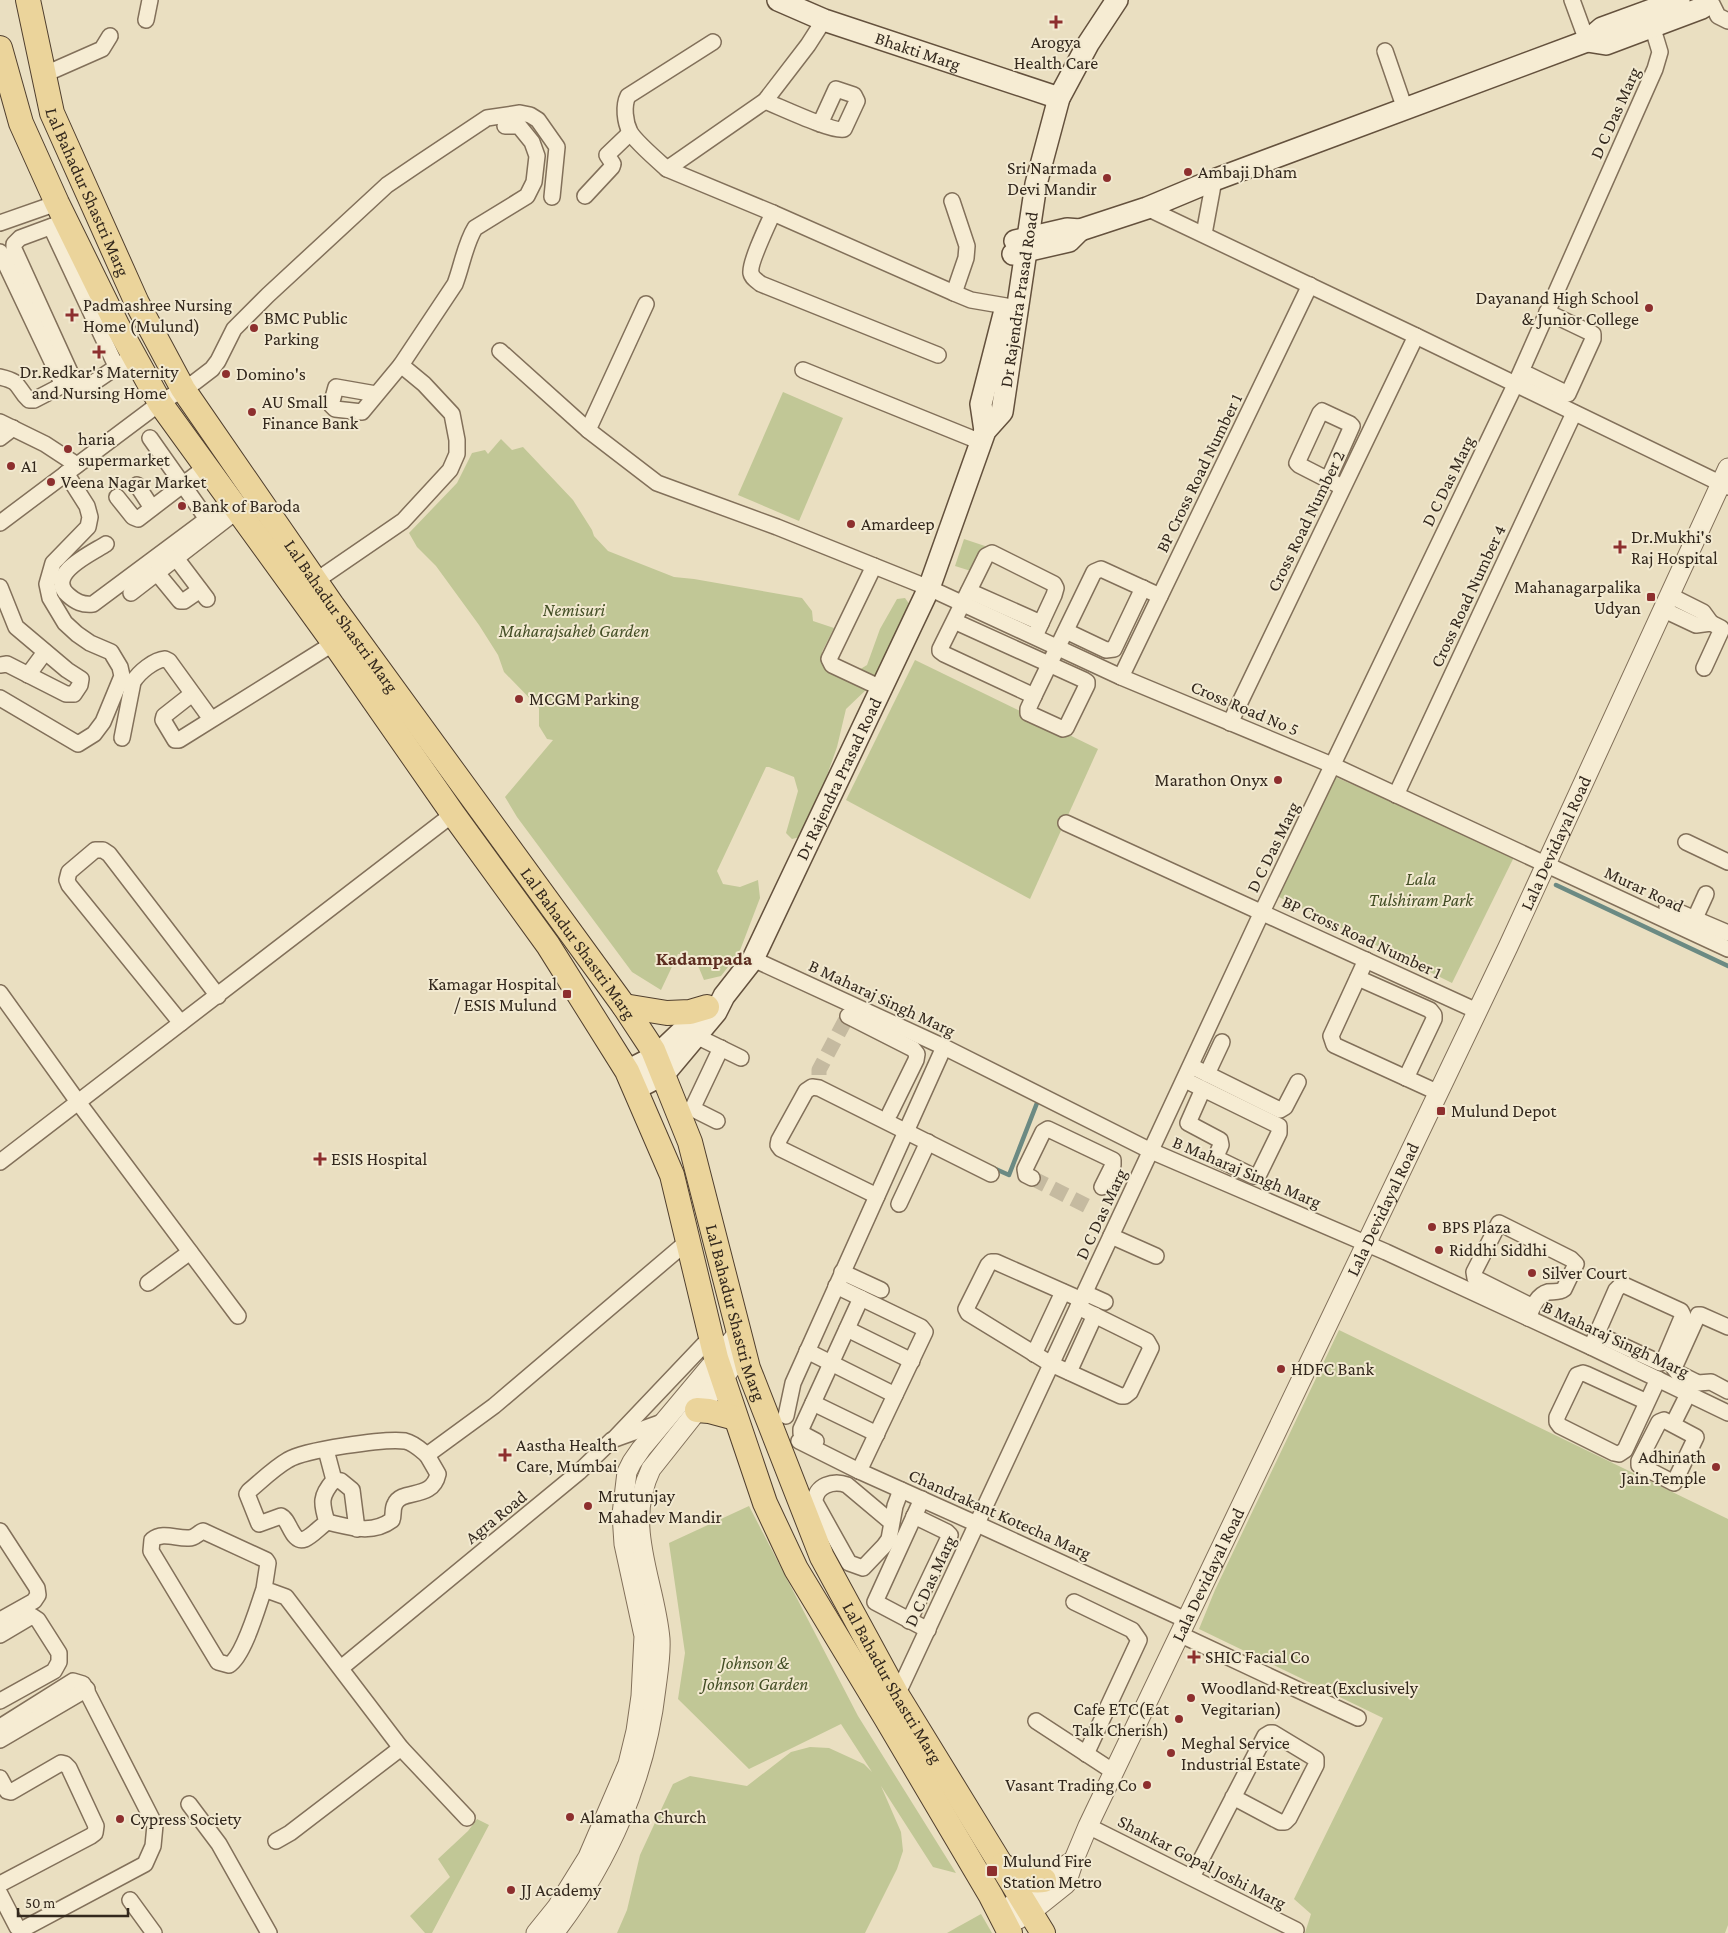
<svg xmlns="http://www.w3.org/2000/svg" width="1728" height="1933" font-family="'Crimson Pro',serif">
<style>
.green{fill:#c1c796}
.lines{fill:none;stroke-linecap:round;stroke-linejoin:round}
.stream{stroke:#6b8a83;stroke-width:4.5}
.minor-tunnel{stroke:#c5baa0;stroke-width:15;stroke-dasharray:15 8;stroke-linecap:butt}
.minor-casing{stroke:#82705a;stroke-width:18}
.tertiary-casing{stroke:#82705a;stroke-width:21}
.secondary-casing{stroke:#64513d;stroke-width:24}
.primary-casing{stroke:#503f2e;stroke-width:26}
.minor{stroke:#f6ecd3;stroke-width:15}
.tertiary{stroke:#f6ecd3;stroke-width:19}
.secondary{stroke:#f6ecd3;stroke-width:21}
.primary{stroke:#ebd49b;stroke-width:24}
.poi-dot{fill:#8d2f2e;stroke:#f2e9d0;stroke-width:2}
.labels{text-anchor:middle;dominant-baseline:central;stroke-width:4;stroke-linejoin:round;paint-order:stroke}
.poi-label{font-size:18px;fill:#33281d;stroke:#f2e9d0;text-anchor:start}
.street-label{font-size:18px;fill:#33281d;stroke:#f2e9d0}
.park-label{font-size:18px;font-style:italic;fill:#434e25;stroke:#f2e9d0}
.neighbourhood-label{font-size:19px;font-weight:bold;fill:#5c2d20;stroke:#f2e9d0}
</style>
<rect width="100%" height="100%" fill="#eadfc1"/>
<!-- green -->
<g class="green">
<polygon points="783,392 843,418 799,521 738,495"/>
<polygon points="501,439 512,450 523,447 573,500 592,530 594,536 608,551 674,577 694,579 802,598 812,611 813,621 834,628 822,652 831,666 851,675 867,665 880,629 897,599 905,598 910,605 888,659 868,688 846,709 837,747 819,798 804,836 792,839 786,833 798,791 794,777 769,767 766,767 717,871 723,884 740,887 758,880 760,898 739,953 721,976 704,980 699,968 689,955 678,954 661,990 632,972 517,817 505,797 553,740 547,739 539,726 539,708 504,672 498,655 479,625 436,566 417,547 409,533 457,483 472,453 485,450 488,454"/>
<polygon points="964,539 988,547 974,572 955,566"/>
<polygon points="915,660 1098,749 1030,899 846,800"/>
<polygon points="1333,776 1515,855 1452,983 1277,896"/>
<polygon points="1339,1330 1728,1519 1728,1925 1725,1933 1305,1933 1311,1914 1294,1899 1383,1718 1199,1629 1215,1590"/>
<polygon points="749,1506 858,1716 956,1873 933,1867 881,1786 901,1832 903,1851 897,1869 865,1933 617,1933 627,1910 640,1855 673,1784 690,1776 747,1786 791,1752 810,1747 829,1748 864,1764 872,1772 841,1724 749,1769 678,1699 685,1653 669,1543"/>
<polygon points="477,1819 489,1825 432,1933 425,1933 410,1916 450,1877 438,1859 468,1831"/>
<polygon points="981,1914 992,1933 947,1933"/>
</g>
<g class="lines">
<!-- stream -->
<g class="stream">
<polyline points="1556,885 1728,966"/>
<polyline points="991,1167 1009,1175 1037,1103"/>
</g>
<!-- minor-tunnel -->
<g class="minor-tunnel">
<polyline points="819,1075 819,1070 846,1019"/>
<polyline points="1032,1178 1089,1207"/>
</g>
<!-- minor casing -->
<g class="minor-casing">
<g id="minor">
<polyline points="1572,0 1587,41"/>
<polyline points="1710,0 1718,16 1728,21"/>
<polyline points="146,20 150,0"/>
<polyline points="824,20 808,45 765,101 667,169 773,213 954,293 971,300 1006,306"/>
<polyline points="1385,51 1405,109"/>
<polyline points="43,75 102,49 110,36"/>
<path d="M765,101C778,106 835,133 844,129L857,101L854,95L836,89L820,124"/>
<path d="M667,169C658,161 635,141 630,132C625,122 623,106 628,96L713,42"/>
<polyline points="585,196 612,167 613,164 607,155 630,133"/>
<polyline points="952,201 967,246 966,258 954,293"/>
<polyline points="1147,208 1416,336 1728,487"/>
<path d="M773,213C768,224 749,264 751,273C752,278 757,281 761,284L938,355"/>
<polyline points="66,221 20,238 14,244 14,249 75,383 79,386 87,387 134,355"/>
<polyline points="0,223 57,203"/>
<polyline points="51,227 117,368"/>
<polyline points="1204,234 1214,180"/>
<path d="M0,252L63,385L34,400H29C15,386 22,382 0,377"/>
<polyline points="646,304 588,430 657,483 777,527 929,588 1121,677 1332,765 1728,949"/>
<polyline points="500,351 588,430"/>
<polyline points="803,370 981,442"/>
<polyline points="1529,375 1568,394 1593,339 1593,334 1547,312"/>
<polyline points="376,394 336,387 331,405 335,409 362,412 401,365"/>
<polyline points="0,422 45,444 77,465"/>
<polyline points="0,438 13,428"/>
<polyline points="150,438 207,519"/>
<polyline points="1328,480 1352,426 1350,424 1322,411 1320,413 1297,463 1299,465 1342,487"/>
<polyline points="137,485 152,508"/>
<polyline points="117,497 133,517 138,519 206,467"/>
<polyline points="0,523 160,403 195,382 212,369 218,361 234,329 268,295 387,185 418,164 487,118 520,113 530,115 538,120 557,147 552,197"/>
<path d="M106,544C92,553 45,574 68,595C76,602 82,605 93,604L230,502"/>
<polyline points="176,558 207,599"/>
<polyline points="874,566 829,659 832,665 881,688"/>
<polyline points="157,573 180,601 184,601 200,590"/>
<path d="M317,580L403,521L450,470L457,454V440L452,414L424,384L401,365L455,284C462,266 465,244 475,228L527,196L534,182L537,156L532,142L519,126H505"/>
<polyline points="0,587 16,627 67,670 81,679 80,685 74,694 66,694 7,664 0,665"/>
<polyline points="969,591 1041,623"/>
<polyline points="131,593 237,511"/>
<polyline points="1669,595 1703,612 1711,623"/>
<polyline points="1662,609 1696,625 1711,623 1721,628 1721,631 1704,668"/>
<polyline points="954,621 1084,680 1087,682 1087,685 1066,728 1063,729 1028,713 1028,709 1034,696 944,654 940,651 940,649 986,556 992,553 1054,584 1056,588 1054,595 1035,636"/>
<polyline points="1066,631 1106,650 1114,649 1143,588"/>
<polyline points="28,675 45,652"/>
<polyline points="1121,677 1310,285"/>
<polyline points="192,694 164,716 163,720 175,740 179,740 334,643"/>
<polyline points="1034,696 1094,572 1101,569 1160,596"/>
<polyline points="0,698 78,744 94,734 103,722 122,676 120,667 111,652 90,643 77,634 65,623 50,598 47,584 53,563 88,527 90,517 87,506 66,473"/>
<polyline points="1230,723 1416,336"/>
<path d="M122,738L133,682C139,672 154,660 165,659L169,661L211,719"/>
<polyline points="1396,795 1574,413"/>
<polyline points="1066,823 1477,1011"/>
<polyline points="1686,842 1728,862"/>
<polyline points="1667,907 1728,933"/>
<polyline points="1691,927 1706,894"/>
<polyline points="753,959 944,1047 1151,1151 1386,1252 1591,1347 1728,1413"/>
<polyline points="1366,960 1331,1036 1334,1045 1439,1093"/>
<polyline points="1358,978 1430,1010 1434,1015 1434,1019 1406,1078"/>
<polyline points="0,993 78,1102 238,1316"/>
<polyline points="848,1016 913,1049 917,1054 916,1060 890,1113"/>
<polyline points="181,1023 69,885 67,880 69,872 95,850 103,850 109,854 218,996"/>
<polyline points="696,1036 741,1058"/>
<polyline points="1191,1066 1280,1110 1285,1107 1298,1082"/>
<polyline points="1207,1074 1222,1042"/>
<polyline points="1185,1080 1279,1126 1279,1133 1258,1176 1253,1176 1218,1159 1217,1154 1221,1145 1220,1140 1188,1123 1203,1089"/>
<polyline points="717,1121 697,1111 694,1105 721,1048"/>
<polyline points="0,1162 453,814"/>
<polyline points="1032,1178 1026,1175 1025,1169 1043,1132 1048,1129 1113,1160 1113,1165 1102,1187"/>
<polyline points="877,1196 781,1149 778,1145 779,1140 806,1091 812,1087 819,1088 991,1174"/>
<polyline points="899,1204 928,1142"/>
<polyline points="1111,1236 1156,1256"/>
<polyline points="842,1272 881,1290"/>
<polyline points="148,1283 190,1252"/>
<polyline points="836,1286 921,1327 925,1332 859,1471"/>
<polyline points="1085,1293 1105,1302"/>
<polyline points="1078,1307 1147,1341 1151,1348 1130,1392 1125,1396 1121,1396 1051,1364 968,1313 966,1309 988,1265 991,1262 996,1262 1082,1300"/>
<path d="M1528,1318C1532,1308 1537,1295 1548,1292C1554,1291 1559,1293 1564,1289L1576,1264L1571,1259L1499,1223L1474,1272L1475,1278L1533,1307"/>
<polyline points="1728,1327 1701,1315 1698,1315 1674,1368 1678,1373 1698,1383 1711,1382 1728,1391"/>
<polyline points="847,1329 912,1361"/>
<polyline points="1591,1347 1616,1290 1620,1286 1624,1285 1681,1311 1683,1315 1664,1360 1660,1363 1597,1334"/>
<polyline points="807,1351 895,1395"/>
<polyline points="1034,1354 1063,1292"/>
<polyline points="1069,1372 1095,1315"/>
<polyline points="1647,1402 1586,1374 1583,1373 1577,1375 1557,1417 1557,1422 1560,1426 1614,1453 1619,1454 1625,1450 1658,1379"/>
<polyline points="813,1403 877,1434"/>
<polyline points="786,1416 793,1383 944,1047"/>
<polygon points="1664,1420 1696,1437 1674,1483 1639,1465 1639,1461 1659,1422"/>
<polyline points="1673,1424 1688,1394"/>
<polyline points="615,1438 711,1337"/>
<polyline points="799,1441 859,1471 977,1524 1186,1620"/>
<polyline points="816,1441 801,1433 801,1429 861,1298"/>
<path d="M326,1450L334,1480C320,1496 321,1503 327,1522C320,1527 312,1536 305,1539C292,1544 290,1520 281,1516L259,1524L247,1494L249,1491C261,1481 274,1468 288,1460C304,1450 386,1438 405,1441C414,1443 421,1450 427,1455L494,1406L688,1241"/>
<polyline points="334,1480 341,1481 352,1490 357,1529"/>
<polyline points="922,1499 875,1602 928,1630"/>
<path d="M327,1522C350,1527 372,1535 392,1520C394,1515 392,1509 395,1504C402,1488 432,1501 438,1474L427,1455"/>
<path d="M891,1522L847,1485C834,1480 815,1485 815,1502L849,1563L863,1568L884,1546L889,1539L895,1506L901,1490"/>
<polyline points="0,1531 37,1588 38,1595 34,1601 0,1620"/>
<path d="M264,1589L268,1563L266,1560L203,1531C198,1533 195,1538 189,1538C176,1539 163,1531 152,1540L151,1551L218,1662L229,1665C244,1656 258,1606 264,1589L286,1597L401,1748L467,1818"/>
<polyline points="1074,1602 1132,1630 1139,1640 1086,1754"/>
<polyline points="909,1621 950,1535 947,1532 914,1516"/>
<polyline points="1179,1634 1358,1718"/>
<polyline points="0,1635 32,1616 38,1620 59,1653 59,1662 54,1671 0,1701"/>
<polyline points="341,1668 579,1472 612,1440 665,1421"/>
<polyline points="897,1695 1262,912 1515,385 1655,69 1660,52 1650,19"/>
<polyline points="1036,1721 1114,1772"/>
<polyline points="0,1727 73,1681 83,1684 155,1825 153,1846 145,1864 23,1929 17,1927 0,1894"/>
<polyline points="0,1740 87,1689"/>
<polyline points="0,1778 7,1791 11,1792 61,1763 65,1764 69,1768 96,1826 95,1833 91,1836 0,1884"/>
<polyline points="189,1804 219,1844 269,1933"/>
<polyline points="1088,1826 1296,1930 1295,1933"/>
<polyline points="276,1841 290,1833 401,1748"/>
<polyline points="1192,1877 1265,1736 1270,1733 1273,1733 1316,1759 1316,1765 1289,1818 1285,1822 1280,1822 1233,1797"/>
<polyline points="130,1900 154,1933"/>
</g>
</g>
<!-- tertiary casing -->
<g class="tertiary-casing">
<g id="tertiary">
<polyline points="1000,1914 1057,1870 1073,1861"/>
<path id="s1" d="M1006,1926L1031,1912L1066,1884L1075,1857L1088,1826L1508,947L1728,468"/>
<polyline points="536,1933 557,1907 588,1857 628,1764 636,1731 641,1696 644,1636 624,1544 622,1514 627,1472 632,1462 641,1449 739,1332"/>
<path d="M554,1933C609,1862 646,1777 656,1688C658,1672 661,1655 660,1639C655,1581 623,1527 651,1469L743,1353"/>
</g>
</g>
<!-- secondary casing -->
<g class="secondary-casing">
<g id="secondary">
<path id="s2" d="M778,0L824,20L1059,98"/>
<polyline points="1679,0 1602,28 1587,41 1606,44 1702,8 1707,0"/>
<polyline points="1080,230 1147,208 1214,180 1587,41"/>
<polyline points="1013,254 1069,241 1080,230 1067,229 1015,241"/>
<polyline points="985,431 981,404 1004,314"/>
<polyline points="627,1071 656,1056 694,1020"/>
<path id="s3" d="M635,1089L664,1074L716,1012L724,996L753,959L929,588L985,431L1002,412L1036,184L1059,98L1088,44L1117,0"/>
</g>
</g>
<!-- primary casing -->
<g class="primary-casing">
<g id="primary">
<path id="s4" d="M28,0L52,113L137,303L183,389L332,605L624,1006L653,1050L690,1142L748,1368L822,1557L897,1695L1043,1933"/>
<polyline points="0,48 21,123 57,203 117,325 160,403 334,643 453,814 548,945 627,1071 672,1175 716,1358 765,1503 796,1569 886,1718 991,1896 1010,1933"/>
<polyline points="624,1006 667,1013 690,1012 707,1007"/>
<polyline points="697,1410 709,1411 735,1418"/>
<path d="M1002,1865C1015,1874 1028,1883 1044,1880"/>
</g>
</g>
<!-- minor -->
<use href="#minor" class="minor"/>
<!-- tertiary -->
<use href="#tertiary" class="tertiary"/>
<!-- secondary -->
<use href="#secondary" class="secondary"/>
<!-- primary -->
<use href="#primary" class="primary"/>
</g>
<!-- markers -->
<g class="poi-dot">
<path d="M1053.5 14.5h5v5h5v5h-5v5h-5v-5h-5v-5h5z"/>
<circle cx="1188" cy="172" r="5"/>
<circle cx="1107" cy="178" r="5"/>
<circle cx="1649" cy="308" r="5"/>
<path d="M69.5 307.5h5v5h5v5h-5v5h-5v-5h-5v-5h5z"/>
<circle cx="254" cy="328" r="5"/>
<path d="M96.5 344.5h5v5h5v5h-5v5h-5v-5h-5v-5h5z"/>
<circle cx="226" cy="374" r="5"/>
<circle cx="252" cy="412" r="5"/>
<circle cx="68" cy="449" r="5"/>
<circle cx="11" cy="466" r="5"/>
<circle cx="51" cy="482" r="5"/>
<circle cx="182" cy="506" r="5"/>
<circle cx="851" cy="524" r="5"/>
<path d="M1617.5 539.5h5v5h5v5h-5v5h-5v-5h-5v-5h5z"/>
<rect x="1646" y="592" width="10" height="10" rx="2.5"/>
<circle cx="519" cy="699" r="5"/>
<circle cx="1278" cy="780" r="5"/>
<rect x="562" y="989" width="10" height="10" rx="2.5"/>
<rect x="1436" y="1106" width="10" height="10" rx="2.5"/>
<path d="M317.5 1151.5h5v5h5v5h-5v5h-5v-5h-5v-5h5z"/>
<circle cx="1432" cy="1227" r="5"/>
<circle cx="1439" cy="1250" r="5"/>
<circle cx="1532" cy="1273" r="5"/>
<circle cx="1281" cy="1369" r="5"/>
<path d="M502.5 1447.5h5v5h5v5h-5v5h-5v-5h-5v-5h5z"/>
<circle cx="1716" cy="1467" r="5"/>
<circle cx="588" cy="1506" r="5"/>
<path d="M1191.5 1649.5h5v5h5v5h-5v5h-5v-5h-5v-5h5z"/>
<circle cx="1191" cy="1698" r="5"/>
<circle cx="1179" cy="1719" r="5"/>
<circle cx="1171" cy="1753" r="5"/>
<circle cx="1147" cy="1785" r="5"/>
<circle cx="570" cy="1817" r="5"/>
<circle cx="120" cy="1819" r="5"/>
<rect x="986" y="1865" width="12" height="12" rx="2.5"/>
<circle cx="511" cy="1890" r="5"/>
</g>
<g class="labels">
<!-- poi labels -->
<g class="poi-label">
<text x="1056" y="42" text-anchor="middle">Arogya<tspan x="1056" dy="21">Health Care</tspan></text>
<text x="1097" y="168" text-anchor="end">Sri Narmada<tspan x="1097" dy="21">Devi Mandir</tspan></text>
<text x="1198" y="172">Ambaji Dham</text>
<text x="1639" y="298" text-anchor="end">Dayanand High School<tspan x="1639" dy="21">&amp; Junior College</tspan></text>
<text x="83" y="305">Padmashree Nursing<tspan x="83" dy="21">Home (Mulund)</tspan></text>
<text x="264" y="318">BMC Public<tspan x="264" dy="21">Parking</tspan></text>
<text x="99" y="372" text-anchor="middle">Dr.Redkar's Maternity<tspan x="99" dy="21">and Nursing Home</tspan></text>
<text x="236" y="374">Domino's</text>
<text x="262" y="402">AU Small<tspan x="262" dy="21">Finance Bank</tspan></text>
<text x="78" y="439">haria<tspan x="78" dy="21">supermarket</tspan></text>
<text x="21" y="466">A1</text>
<text x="61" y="482">Veena Nagar Market</text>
<text x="192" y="506">Bank of Baroda</text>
<text x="861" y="524">Amardeep</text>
<text x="1631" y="537">Dr.Mukhi's<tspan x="1631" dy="21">Raj Hospital</tspan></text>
<text x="1641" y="587" text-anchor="end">Mahanagarpalika<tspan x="1641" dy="21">Udyan</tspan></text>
<text x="529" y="699">MCGM Parking</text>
<text x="1268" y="780" text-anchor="end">Marathon Onyx</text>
<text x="557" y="984" text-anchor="end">Kamagar Hospital<tspan x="557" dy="21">/ ESIS Mulund</tspan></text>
<text x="1451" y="1111">Mulund Depot</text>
<text x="331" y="1159">ESIS Hospital</text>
<text x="1442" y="1227">BPS Plaza</text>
<text x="1449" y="1250">Riddhi Siddhi</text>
<text x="1542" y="1273">Silver Court</text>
<text x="1291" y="1369">HDFC Bank</text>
<text x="516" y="1445">Aastha Health<tspan x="516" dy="21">Care, Mumbai</tspan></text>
<text x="1706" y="1457" text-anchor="end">Adhinath<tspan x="1706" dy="21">Jain Temple</tspan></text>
<text x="598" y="1496">Mrutunjay<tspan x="598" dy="21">Mahadev Mandir</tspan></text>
<text x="1205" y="1657">SHIC Facial Co</text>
<text x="1201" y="1688">Woodland Retreat(Exclusively<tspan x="1201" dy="21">Vegitarian)</tspan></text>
<text x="1169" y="1709" text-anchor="end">Cafe ETC(Eat<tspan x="1169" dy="21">Talk Cherish)</tspan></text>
<text x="1181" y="1743">Meghal Service<tspan x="1181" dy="21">Industrial Estate</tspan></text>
<text x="1137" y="1785" text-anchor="end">Vasant Trading Co</text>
<text x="580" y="1817">Alamatha Church</text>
<text x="130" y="1819">Cypress Society</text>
<text x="1003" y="1861">Mulund Fire<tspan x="1003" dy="21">Station Metro</tspan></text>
<text x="521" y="1890">JJ Academy</text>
</g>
<!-- street labels -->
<g class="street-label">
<text stroke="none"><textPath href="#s2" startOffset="149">Bhakti Marg</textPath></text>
<text transform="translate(1615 113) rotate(-66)">D C Das Marg</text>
<text stroke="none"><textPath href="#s4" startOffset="202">Lal Bahadur Shastri Marg</textPath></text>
<text stroke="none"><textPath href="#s3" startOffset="895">Dr Rajendra Prasad Road</textPath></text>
<text transform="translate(1199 473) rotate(-64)">BP Cross Road Number 1</text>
<text transform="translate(1448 481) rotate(-64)">D C Das Marg</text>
<text transform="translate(1306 521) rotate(-64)">Cross Road Number 2</text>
<text transform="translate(1468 596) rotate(-65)">Cross Road Number 4</text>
<text stroke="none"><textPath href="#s4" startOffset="698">Lal Bahadur Shastri Marg</textPath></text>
<text transform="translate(1245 708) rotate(23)">Cross Road No 5</text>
<text stroke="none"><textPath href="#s3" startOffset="378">Dr Rajendra Prasad Road</textPath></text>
<text stroke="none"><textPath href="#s1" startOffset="1224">Lala Devidayal Road</textPath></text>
<text transform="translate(1273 847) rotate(-64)">D C Das Marg</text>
<text transform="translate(1644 889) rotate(25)">Murar Road</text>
<text transform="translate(1362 937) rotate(25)">BP Cross Road Number 1</text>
<text stroke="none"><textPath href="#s4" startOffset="1102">Lal Bahadur Shastri Marg</textPath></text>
<text transform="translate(882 998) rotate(25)">B Maharaj Singh Marg</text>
<text transform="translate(1247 1172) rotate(23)">B Maharaj Singh Marg</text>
<text stroke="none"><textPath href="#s1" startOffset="819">Lala Devidayal Road</textPath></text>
<text transform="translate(1101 1214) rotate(-65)">D C Das Marg</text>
<text stroke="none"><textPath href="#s4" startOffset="1508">Lal Bahadur Shastri Marg</textPath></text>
<text transform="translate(1616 1339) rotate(25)">B Maharaj Singh Marg</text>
<text transform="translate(1000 1514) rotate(24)">Chandrakant Kotecha Marg</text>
<text transform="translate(496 1517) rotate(-39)">Agra Road</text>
<text stroke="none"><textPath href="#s1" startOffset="414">Lala Devidayal Road</textPath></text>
<text transform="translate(930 1581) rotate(-65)">D C Das Marg</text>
<text stroke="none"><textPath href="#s4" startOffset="1912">Lal Bahadur Shastri Marg</textPath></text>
<text transform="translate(1202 1862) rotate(27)">Shankar Gopal Joshi Marg</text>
</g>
<!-- park labels -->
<g class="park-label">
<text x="574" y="610">Nemisuri<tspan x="574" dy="21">Maharajsaheb Garden</tspan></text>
<text x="1421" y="879">Lala<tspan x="1421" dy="21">Tulshiram Park</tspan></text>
<text x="755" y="1663">Johnson &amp;<tspan x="755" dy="21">Johnson Garden</tspan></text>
</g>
<!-- neighbourhood labels -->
<g class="neighbourhood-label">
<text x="704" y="958">Kadampada</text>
</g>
</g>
<!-- scale -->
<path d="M18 1908v8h110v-8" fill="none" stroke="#33281d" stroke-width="2.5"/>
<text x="25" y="1908" font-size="15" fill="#33281d" stroke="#f2e9d0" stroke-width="4" paint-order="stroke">50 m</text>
</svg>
